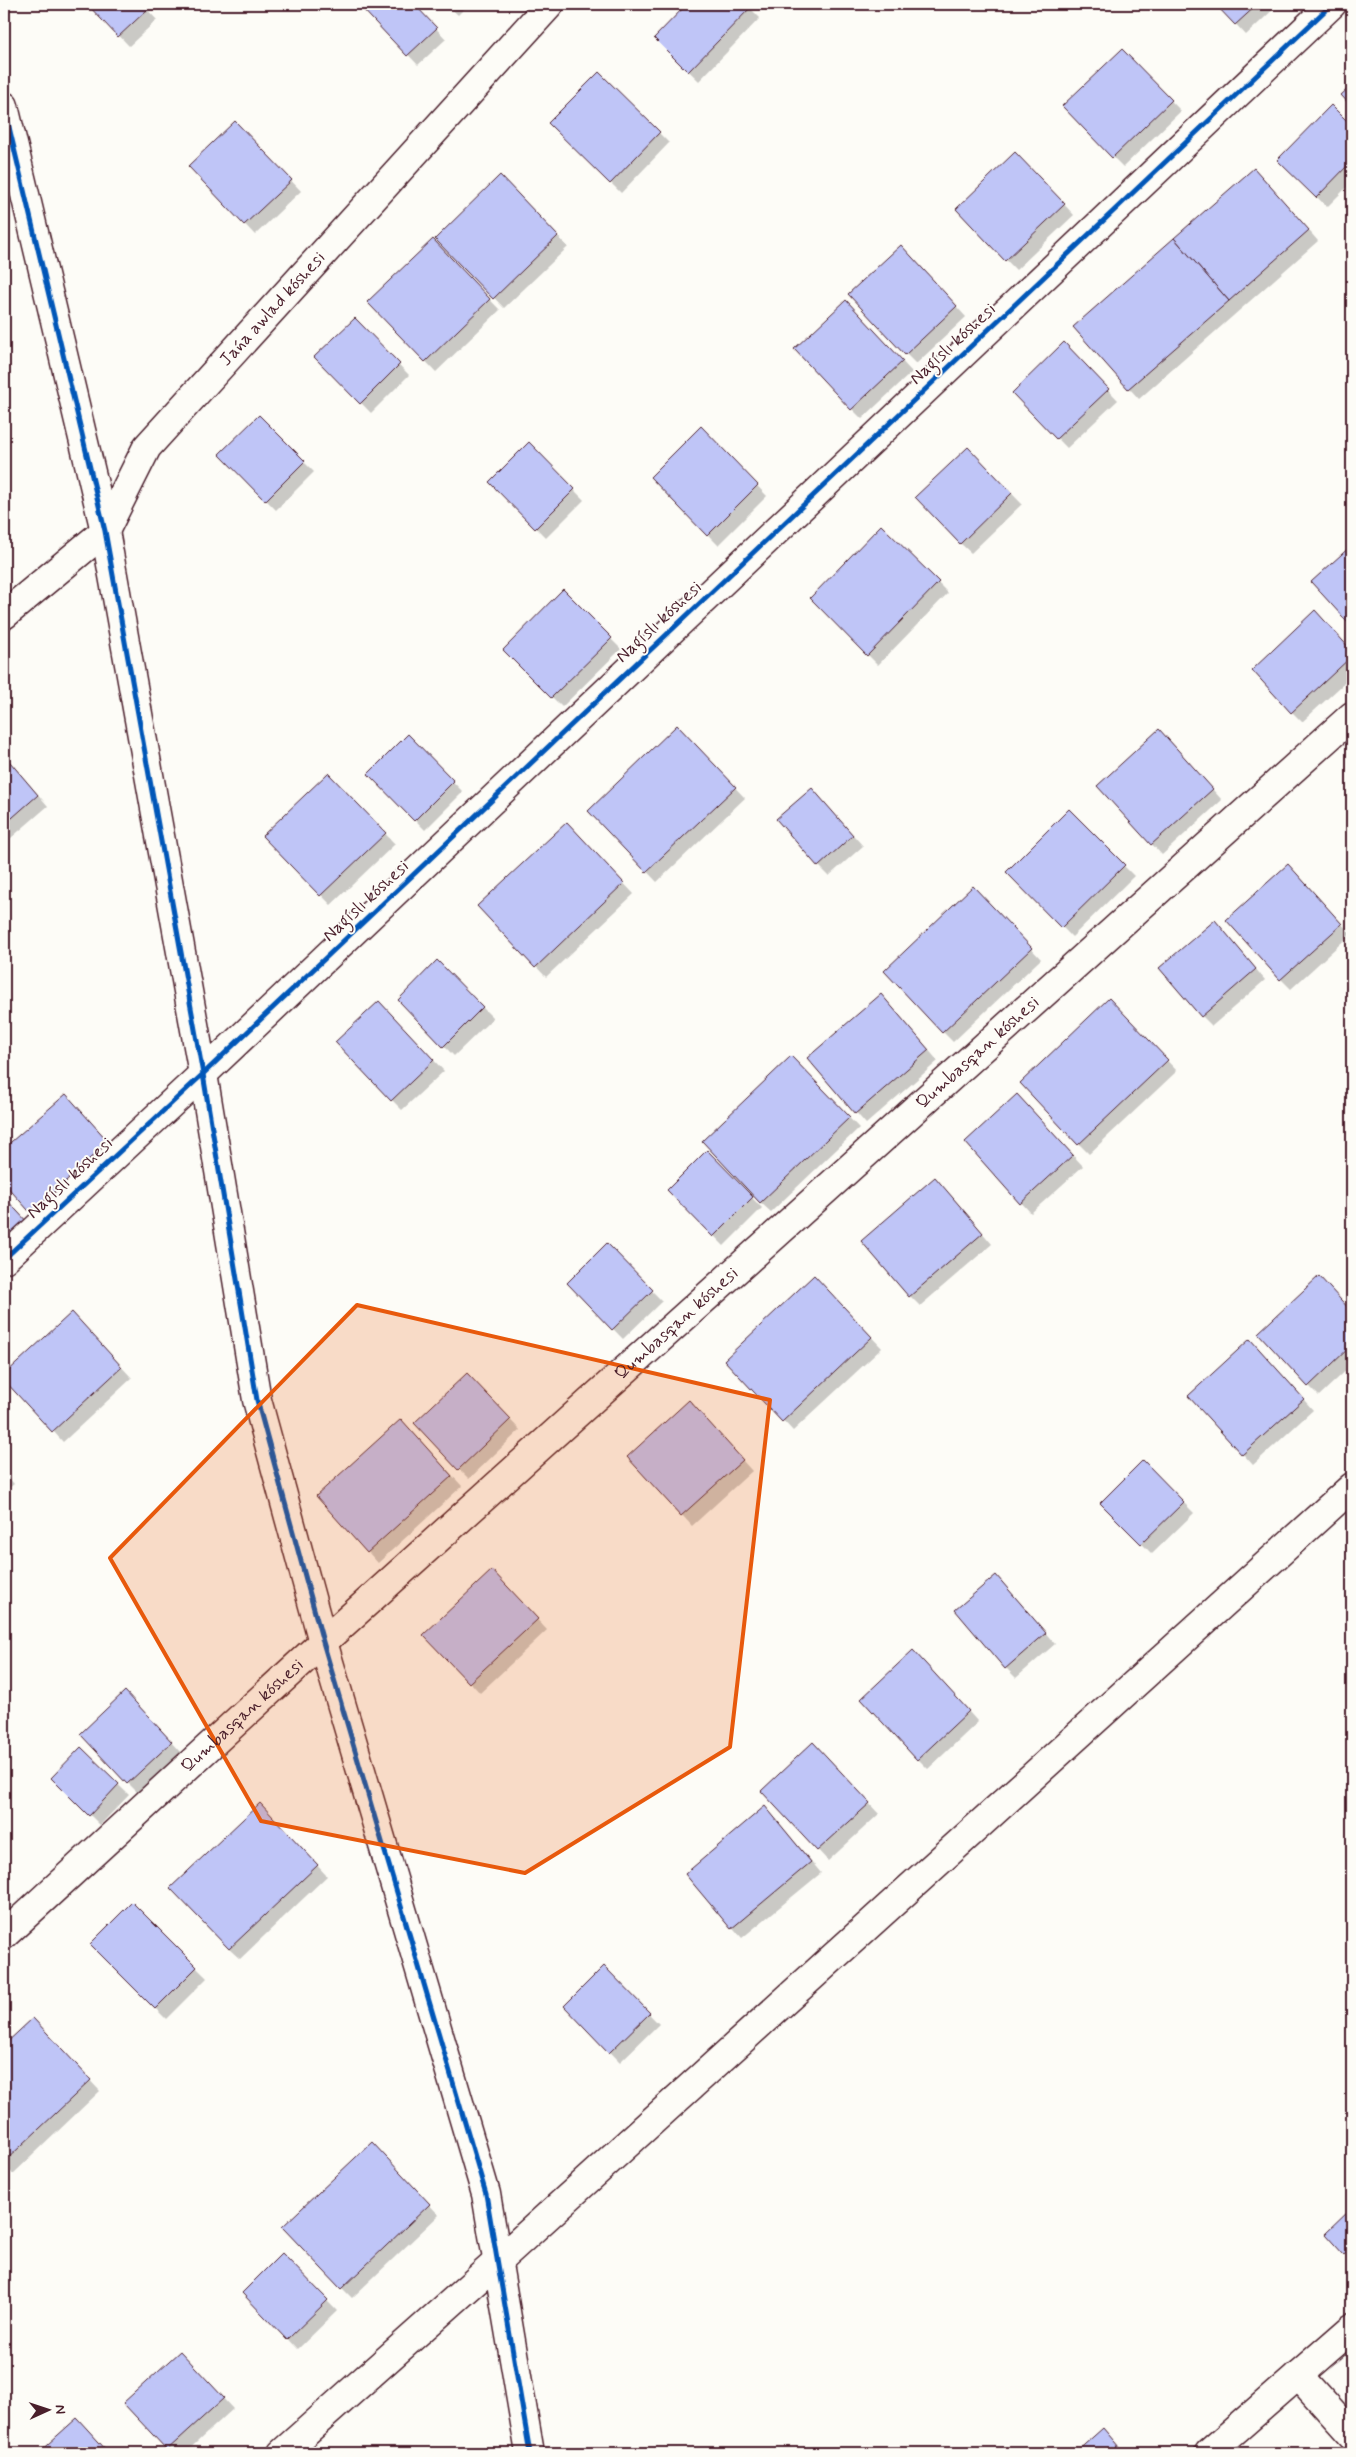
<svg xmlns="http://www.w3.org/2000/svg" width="1356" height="2457" font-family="Mynerve,sans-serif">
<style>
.shadow{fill:#0003}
.building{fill:#bfc5f7;stroke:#4a1f2b}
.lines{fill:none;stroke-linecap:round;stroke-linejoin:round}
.minor-casing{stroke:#4a1f2b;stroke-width:31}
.minor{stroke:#fdfcf7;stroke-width:28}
.cycleway-casing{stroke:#fdfcf7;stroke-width:8}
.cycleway{stroke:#0057b8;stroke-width:5}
.marked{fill:#e8590c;fill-opacity:0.2;stroke:#e8590c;stroke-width:4;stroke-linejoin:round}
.labels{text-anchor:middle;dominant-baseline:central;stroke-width:4;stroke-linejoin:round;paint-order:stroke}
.street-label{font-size:18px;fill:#4a1f2b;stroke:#fdfcf7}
</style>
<rect width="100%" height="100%" fill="#fdfcf7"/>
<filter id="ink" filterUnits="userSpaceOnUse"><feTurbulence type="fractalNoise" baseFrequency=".02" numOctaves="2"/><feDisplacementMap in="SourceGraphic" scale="10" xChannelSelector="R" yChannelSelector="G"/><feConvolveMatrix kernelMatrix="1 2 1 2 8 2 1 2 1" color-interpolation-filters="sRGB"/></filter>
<g filter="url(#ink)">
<!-- shadow -->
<g class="shadow">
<polygon points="89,4 142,4 157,20 129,46"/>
<polygon points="360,4 413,4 446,39 418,65"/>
<polygon points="446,4 469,4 458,15"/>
<polygon points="689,4 746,4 760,18 699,81 655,38"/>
<polygon points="1217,4 1279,4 1246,35"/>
<polygon points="1122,50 1181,111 1123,167 1113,157"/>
<polygon points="599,73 669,143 621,193 550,123"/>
<polygon points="1331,107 1352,127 1352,182 1327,207 1279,160"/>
<polygon points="245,132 301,191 255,235 189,166"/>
<polygon points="1026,164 1074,215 1016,270 957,209"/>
<polygon points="1264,179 1318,241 1139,399 1074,327"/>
<polygon points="511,187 568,247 504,308 437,239"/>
<polygon points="433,241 500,310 436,372 369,302"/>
<polygon points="911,257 966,317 916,364 906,354"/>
<polygon points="856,312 912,372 862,419 852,409"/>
<polygon points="355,320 409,375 371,413 316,357"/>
<polygon points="1074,354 1118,400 1067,448 1013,393"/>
<polygon points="259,417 314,472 276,510 221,454"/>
<polygon points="701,428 767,496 718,545 651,477"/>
<polygon points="529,444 584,500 546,538 491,482"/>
<polygon points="978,459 1022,504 971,553 960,543"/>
<polygon points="881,527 948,593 878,665 811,598"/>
<polygon points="1352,547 1352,625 1313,582"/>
<polygon points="563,591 621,649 562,707 505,650"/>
<polygon points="1325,622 1352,652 1352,676 1302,722 1292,712"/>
<polygon points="408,736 463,792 425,830 370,774"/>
<polygon points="687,737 745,798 657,882 589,811"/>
<polygon points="1169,741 1222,800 1162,855 1098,786"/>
<polygon points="4,755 48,806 4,844"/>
<polygon points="338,784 395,844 331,905 264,836"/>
<polygon points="822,800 863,846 829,876 819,866"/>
<polygon points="1069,811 1134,876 1072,937 1008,872"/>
<polygon points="577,834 634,894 546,977 478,906"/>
<polygon points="1298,876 1351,934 1291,989 1281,979"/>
<polygon points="983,898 1041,959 953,1042 943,1032"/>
<polygon points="1225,932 1265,980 1212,1026 1202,1016"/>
<polygon points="437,962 493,1018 454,1056 399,1000"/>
<polygon points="891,1006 938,1061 866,1124 809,1058"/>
<polygon points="1119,1010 1177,1071 1089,1154 1079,1144"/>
<polygon points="389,1013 444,1071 402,1110 392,1100"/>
<polygon points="801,1068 859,1128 771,1212 760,1202"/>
<polygon points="1027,1106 1083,1166 1031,1213 966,1143"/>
<polygon points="707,1152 762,1208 724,1246 669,1190"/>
<polygon points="945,1189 992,1244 920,1306 910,1296"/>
<polygon points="607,1245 662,1301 623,1339 568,1283"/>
<polygon points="824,1287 882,1348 793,1431 726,1360"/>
<polygon points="1329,1288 1352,1313 1352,1365 1319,1396 1309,1386"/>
<polygon points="72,1314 132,1378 63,1442 4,1377"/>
<polygon points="1260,1351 1313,1410 1253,1465 1190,1396"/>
<polygon points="477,1385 520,1430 469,1479 459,1469"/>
<polygon points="699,1412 752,1471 692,1526 629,1457"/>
<polygon points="411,1431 462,1486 378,1563 317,1496"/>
<polygon points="1143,1462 1194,1513 1152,1554 1102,1503"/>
<polygon points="4,1472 14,1484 4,1492"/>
<polygon points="502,1582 547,1630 480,1693 470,1682"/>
<polygon points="1006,1587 1055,1644 1016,1678 1006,1668"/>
<polygon points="924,1662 978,1722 928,1769 918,1759"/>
<polygon points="135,1703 181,1753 138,1793 128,1783"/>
<polygon points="81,1749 129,1795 100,1825 53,1778"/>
<polygon points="823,1754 879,1814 828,1861 763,1791"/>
<polygon points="270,1815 327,1876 240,1959 229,1949"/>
<polygon points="775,1818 821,1873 742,1938 687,1875"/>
<polygon points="132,1904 207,1978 166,2019 91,1944"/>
<polygon points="604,1968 659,2024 620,2062 566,2006"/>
<polygon points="33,2020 100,2091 13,2174 4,2165 4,2047"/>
<polygon points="382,2154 439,2215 352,2298 342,2288"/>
<polygon points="1352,2210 1352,2261 1326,2234"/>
<polygon points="282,2255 337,2311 298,2349 244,2293"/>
<polygon points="190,2363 233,2409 185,2453 172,2453 125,2403"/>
<polygon points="77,2420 108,2453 40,2453"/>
<polygon points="1102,2430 1124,2453 1077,2453"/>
</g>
<!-- building -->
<g class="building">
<polygon points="87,4 143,4 148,9 118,37"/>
<polygon points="358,4 414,4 437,28 407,56"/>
<polygon points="687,4 748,4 751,7 688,72 654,38"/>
<polygon points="1215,4 1258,4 1235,25"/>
<polygon points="1122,49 1172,100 1112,158 1062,106"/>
<polygon points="599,72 660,132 610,184 548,123"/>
<polygon points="1352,85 1352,107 1341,95"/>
<polygon points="1331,105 1352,126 1352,161 1316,198 1277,160"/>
<polygon points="235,121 292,180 244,225 188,166"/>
<polygon points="1015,152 1065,204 1005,261 956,209"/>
<polygon points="1254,168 1309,230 1229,301 1174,238"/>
<polygon points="500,175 558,236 493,299 435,239"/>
<polygon points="1174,238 1229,301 1128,389 1073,327"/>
<polygon points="433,239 490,299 425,362 367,302"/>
<polygon points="901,245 957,306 905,355 848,294"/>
<polygon points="846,300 903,361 851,410 794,349"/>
<polygon points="355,318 400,364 360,404 314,357"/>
<polygon points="1064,342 1109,389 1056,439 1012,393"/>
<polygon points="259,415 305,461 265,501 219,454"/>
<polygon points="701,426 758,485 707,536 650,477"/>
<polygon points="529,442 575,489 535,529 489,482"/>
<polygon points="968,447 1012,493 960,544 915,497"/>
<polygon points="881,525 939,582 867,656 810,598"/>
<polygon points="1352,545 1352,627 1311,582"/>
<polygon points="563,589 612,638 551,698 503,650"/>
<polygon points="1315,610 1352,651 1352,656 1291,713 1252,670"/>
<polygon points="677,725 736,787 646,872 588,811"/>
<polygon points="1159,729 1213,789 1151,845 1097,786"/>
<polygon points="408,734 454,781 414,821 368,774"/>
<polygon points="4,755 38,795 4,825"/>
<polygon points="328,773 386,833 320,896 262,836"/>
<polygon points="812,788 853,835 818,867 776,819"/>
<polygon points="1069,809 1125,865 1061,928 1006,872"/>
<polygon points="567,822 624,883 535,968 477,906"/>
<polygon points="1288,864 1342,924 1280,980 1226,920"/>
<polygon points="973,886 1032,948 942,1033 884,971"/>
<polygon points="1215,920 1256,969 1201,1017 1159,968"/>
<polygon points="437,960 483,1007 443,1047 398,1000"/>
<polygon points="881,994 929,1050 855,1114 807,1058"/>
<polygon points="1109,998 1168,1060 1078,1145 1020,1083"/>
<polygon points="379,1001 434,1060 391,1101 335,1042"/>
<polygon points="791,1056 850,1117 760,1203 702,1141"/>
<polygon points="66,1094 115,1149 36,1219 4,1183 4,1148"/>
<polygon points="1017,1094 1073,1155 1020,1204 965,1142"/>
<polygon points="707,1150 753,1197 713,1237 667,1190"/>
<polygon points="935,1177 983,1233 909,1297 861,1241"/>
<polygon points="4,1197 30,1225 4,1249"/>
<polygon points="607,1243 653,1290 612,1330 567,1283"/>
<polygon points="814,1275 872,1337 782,1422 724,1360"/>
<polygon points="1319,1276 1352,1312 1352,1345 1308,1387 1258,1333"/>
<polygon points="72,1312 122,1367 52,1432 4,1380 4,1375"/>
<polygon points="1250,1339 1304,1399 1242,1455 1188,1396"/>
<polygon points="467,1373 511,1419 458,1470 414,1423"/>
<polygon points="689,1400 743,1460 681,1516 627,1457"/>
<polygon points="401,1419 452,1476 367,1553 316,1496"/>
<polygon points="1143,1460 1184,1502 1141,1544 1100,1503"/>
<polygon points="492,1570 538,1619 469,1683 423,1635"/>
<polygon points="996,1575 1046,1633 1005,1669 955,1610"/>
<polygon points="913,1650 969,1711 917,1760 861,1699"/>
<polygon points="125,1691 172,1742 127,1784 80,1734"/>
<polygon points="813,1742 870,1803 817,1851 761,1791"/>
<polygon points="81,1747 119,1784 89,1816 51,1778"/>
<polygon points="260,1803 318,1865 229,1949 170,1888"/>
<polygon points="765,1806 811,1862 731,1929 685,1874"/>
<polygon points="132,1902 197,1967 155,2009 90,1944"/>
<polygon points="604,1966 650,2013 609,2053 564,2006"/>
<polygon points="33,2018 91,2080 4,2162 4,2045"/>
<polygon points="372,2142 430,2204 341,2289 282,2227"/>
<polygon points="1352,2208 1352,2248 1344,2255 1325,2234"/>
<polygon points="282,2253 328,2300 287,2340 242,2293"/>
<polygon points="180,2351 224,2398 167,2450 123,2403"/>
<polygon points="77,2418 109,2453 38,2453"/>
<polygon points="1103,2428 1119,2447 1112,2453 1075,2453"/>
</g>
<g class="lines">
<!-- minor casing -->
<g class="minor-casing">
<g id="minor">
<polyline points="4,106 105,531 203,1074 257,1400 323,1642 486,2194 530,2453"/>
<path id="s1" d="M4,615L105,531L147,447L550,4"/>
<polyline points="4,1259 203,1074 1332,4"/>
<path id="s2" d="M4,1935L323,1642L1352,716"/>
<polyline points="1298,2375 1352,2435"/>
<polyline points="282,2453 497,2262 1352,1487"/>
<polyline points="1209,2453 1352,2328"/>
</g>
</g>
<!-- minor -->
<use href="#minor" class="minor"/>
<!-- cycleway casing -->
<g class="cycleway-casing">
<g id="cycleway">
<polyline points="4,106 105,531 203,1074 257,1400 323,1642 486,2194 530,2453"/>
<polyline points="4,1259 203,1074 1332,4"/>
</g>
</g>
<!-- cycleway -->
<use href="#cycleway" class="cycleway"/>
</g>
</g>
<!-- marked area -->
<path class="marked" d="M357,1305L770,1400L730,1747L525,1873L261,1821L110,1558Z"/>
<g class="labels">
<!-- street labels -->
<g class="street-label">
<text stroke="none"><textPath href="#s1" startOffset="412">Jańa awlad kóshesi</textPath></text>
<text transform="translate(953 344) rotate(-43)">Naǵıslı kóshesi</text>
<text transform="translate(659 622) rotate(-43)">Naǵıslı kóshesi</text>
<text transform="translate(366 901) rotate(-43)">Naǵıslı kóshesi</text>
<text stroke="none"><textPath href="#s2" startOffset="1314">Qumbasqan kóshesi</textPath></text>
<text transform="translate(70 1178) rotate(-43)">Naǵıslı kóshesi</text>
<text stroke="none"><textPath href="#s2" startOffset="909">Qumbasqan kóshesi</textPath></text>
<text stroke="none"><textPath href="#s2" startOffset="324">Qumbasqan kóshesi</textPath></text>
</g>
</g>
<!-- margin -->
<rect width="1356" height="2457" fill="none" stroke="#fdfcf7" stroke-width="20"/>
<rect x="10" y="10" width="1336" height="2437" fill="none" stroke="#4a1f2b" stroke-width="2" filter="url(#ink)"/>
<!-- north arrow -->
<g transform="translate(48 2410) rotate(87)" stroke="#fdfcf7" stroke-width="4" paint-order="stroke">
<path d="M0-4L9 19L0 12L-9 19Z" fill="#4a1f2b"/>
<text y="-8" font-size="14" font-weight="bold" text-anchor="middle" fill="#4a1f2b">N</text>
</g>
</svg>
